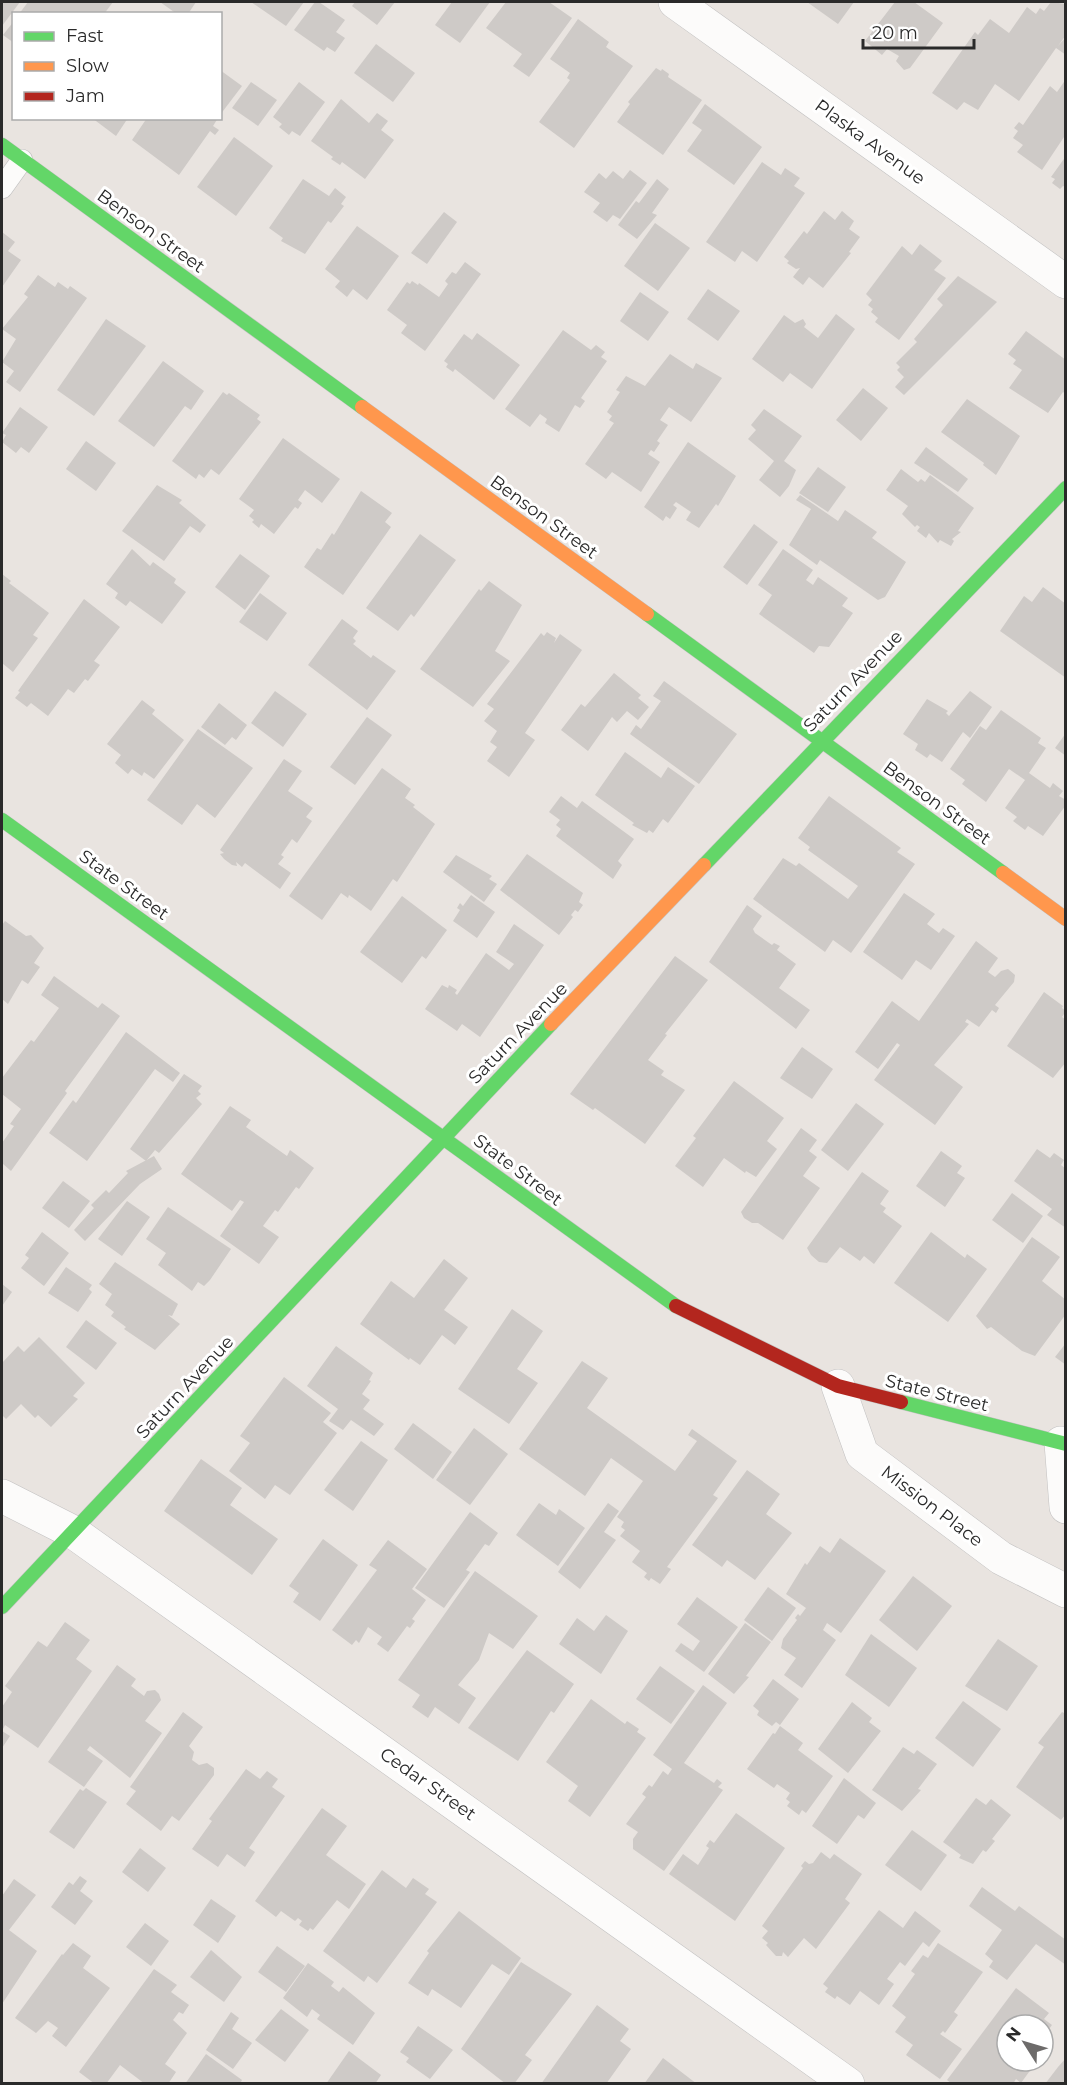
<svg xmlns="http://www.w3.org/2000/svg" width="1067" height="2085" font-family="Montserrat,sans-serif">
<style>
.building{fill:#cecac7}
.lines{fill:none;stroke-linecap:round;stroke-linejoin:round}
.lane-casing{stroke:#c2c1c1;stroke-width:22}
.street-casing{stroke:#c2c1c1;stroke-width:34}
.fast-casing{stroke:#c2c1c1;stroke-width:15}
.slow-casing{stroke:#c2c1c1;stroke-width:15}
.jam-casing{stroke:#c2c1c1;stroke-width:15}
.lane{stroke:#fcfbfa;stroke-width:21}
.street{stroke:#fcfbfa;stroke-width:33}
.fast{stroke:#63d668;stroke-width:14}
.slow{stroke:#ff974d;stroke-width:14}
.jam{stroke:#b3261e;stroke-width:14}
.labels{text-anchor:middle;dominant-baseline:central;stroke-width:6;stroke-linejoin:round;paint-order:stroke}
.street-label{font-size:18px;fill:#2a2a2a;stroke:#fff}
</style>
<rect width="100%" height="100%" fill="#e9e4e0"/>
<!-- building -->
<g class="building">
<polygon points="2,2 20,2 2,26"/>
<polygon points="28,2 113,2 104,14 19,14"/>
<polygon points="160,2 196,2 188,14 177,14"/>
<polygon points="251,2 304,2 286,26"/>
<polygon points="315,2 319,2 345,20 336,32 345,38 335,52 327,47 324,51 294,30"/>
<polygon points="355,2 395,2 377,25 352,6"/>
<polygon points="452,2 490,2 460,43 435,25"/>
<polygon points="506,2 549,2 572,18 529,77 513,66 522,54 486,28"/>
<polygon points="807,2 854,2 838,24"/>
<polygon points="895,2 914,2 943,23 910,68 904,70 896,61 899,56 887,49 882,55 865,41"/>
<polygon points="1051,2 1066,4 1066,35 1058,46 1066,37 1066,55 1056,48 1019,101 995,84 978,110 964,102 957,110 932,93 975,32 978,35 990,19 1009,33 1027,7 1036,14 1040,8 1044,11"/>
<polygon points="578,19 609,42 606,47 633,66 574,148 539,122 570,80 567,78 570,73 550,59"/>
<polygon points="14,21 14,43 3,35"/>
<polygon points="376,44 415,73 393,102 354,73"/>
<polygon points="656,68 661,71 662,69 669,74 668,77 702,100 663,155 617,122 630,104 628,102"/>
<polygon points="220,70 242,86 220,115"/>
<polygon points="1066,79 1066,134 1042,170 1017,152 1023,145 1013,138 1018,131 1014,128 1019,122 1023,125 1050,86 1057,92"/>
<polygon points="251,82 277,100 258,126 232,108"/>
<polygon points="299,82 325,102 300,136 292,131 289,135 279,127 282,124 273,117"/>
<polygon points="341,99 369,123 377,113 388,121 381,130 394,140 365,179 342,162 340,165 331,159 333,157 311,141"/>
<polygon points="705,104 762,147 734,185 687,151 702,130 692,123"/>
<polygon points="92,118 128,118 116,136"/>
<polygon points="147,118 218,118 213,126 219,130 215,135 210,131 179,175 132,140"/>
<polygon points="234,137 273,166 236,216 197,187"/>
<polygon points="1066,156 1066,187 1063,186 1060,189 1052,183 1055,179 1051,177"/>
<polygon points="762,162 781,175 785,168 800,178 794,186 805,193 757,262 742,251 735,262 706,242"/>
<polygon points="630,170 647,183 620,219 613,215 607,222 593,212 600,203 584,192 599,173 606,179 613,171 623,179"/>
<polygon points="303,179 329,196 335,188 346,197 341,204 344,206 331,223 328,221 305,254 281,241 283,238 269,228"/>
<polygon points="657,179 669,189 652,213 657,215 637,239 618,225 636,201 639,203"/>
<polygon points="824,211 835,220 842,211 854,221 849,229 860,237 849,252 851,253 823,288 809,277 803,285 793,277 800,268 796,269 787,263 789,261 784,257 804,231 807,234"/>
<polygon points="444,212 457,222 427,264 411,253"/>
<polygon points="655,223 690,248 658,291 624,266"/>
<polygon points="357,226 399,256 367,300 353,289 347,297 335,287 340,281 325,269"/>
<polygon points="2,232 15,242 8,251 21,260 2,287"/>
<polygon points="920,244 942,261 934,270 946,278 899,340 875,322 878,318 871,312 873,309 868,305 872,300 866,294 902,246 912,255"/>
<polygon points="465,262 481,274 425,351 401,333 407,325 387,310 407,282 410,284 412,281 418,285 419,283 439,297 448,284 445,281 452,272 456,274"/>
<polygon points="38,275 55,287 58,282 68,289 70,286 87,298 20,392 6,382 14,371 2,362 16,339 2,329 28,297 24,294"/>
<polygon points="958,276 997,302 904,395 895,387 904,377 897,370 900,367 896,363 917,342 914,339 943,305 937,299"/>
<polygon points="708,289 740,311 718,341 687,319"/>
<polygon points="640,292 669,312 648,341 620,321"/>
<polygon points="836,314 855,329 812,389 790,373 783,382 752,359 784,315 795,323 803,319 806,324 804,327 818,338"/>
<polygon points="106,319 146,346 94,416 57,390"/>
<polygon points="563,330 591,350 596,345 605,352 601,357 607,361 581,398 585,401 580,408 575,405 559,432 545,423 547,419 540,414 530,427 505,409"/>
<polygon points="1026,331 1066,360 1066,394 1063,392 1048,413 1009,388 1022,370 1013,364 1016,360 1008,354"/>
<polygon points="477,333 520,365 494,400 455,369 453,372 446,367 448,364 444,361 464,334 472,340"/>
<polygon points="670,354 693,369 696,363 722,378 691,422 669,407 660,420 668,425 657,441 660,443 654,452 651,450 648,454 660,462 641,492 612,472 606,479 585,464 614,423 609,420 612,416 607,412 620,392 616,390 626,376 645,386"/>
<polygon points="163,361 204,391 191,410 185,406 154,447 118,421"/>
<polygon points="863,388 888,408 861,441 836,420"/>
<polygon points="223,392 227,395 229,393 260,415 257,419 261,422 219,475 211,469 204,478 199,474 196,479 172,461"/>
<polygon points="967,399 1020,436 996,475 983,465 984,463 941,432"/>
<polygon points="20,407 48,427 29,453 21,447 16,453 2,442 6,435 2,433"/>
<polygon points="764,409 802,436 784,461 796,470 789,486 780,497 759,480 774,461 748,439 756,430 751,425"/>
<polygon points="283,438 340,479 322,503 305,490 298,500 302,503 298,509 295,507 274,534 261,524 259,528 252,522 254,520 249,516 254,510 239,499"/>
<polygon points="86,441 116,463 96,491 66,469"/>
<polygon points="688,442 736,476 718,506 716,504 699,528 686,520 691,512 676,502 673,505 677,508 670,519 666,516 663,521 644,507"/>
<polygon points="926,447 968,479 958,492 914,463"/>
<polygon points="818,467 846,487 828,512 799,493"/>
<polygon points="901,469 918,482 921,479 925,482 930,475 974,508 958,531 961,532 952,539 954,541 951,546 940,540 938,543 929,533 926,538 917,531 920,527 917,525 915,527 902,514 908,506 886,490"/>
<polygon points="157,485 182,500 179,503 206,525 200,533 190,526 164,561 122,531"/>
<polygon points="361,491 392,513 385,522 391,527 343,595 304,567 317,548 321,550 332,533 334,535"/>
<polygon points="800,495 838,521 845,510 877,532 872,538 906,562 885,597 878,600 820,560 817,565 789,545 811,509 796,500"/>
<polygon points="754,524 778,542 747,585 723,567"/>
<polygon points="420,534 456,560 414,617 411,614 398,631 366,608"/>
<polygon points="132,549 150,566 153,562 176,579 174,583 186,592 162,624 130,601 126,606 115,598 118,593 106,584"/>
<polygon points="783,549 813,570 806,580 813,585 818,577 848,598 842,606 853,613 829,647 819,646 814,653 759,614 772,595 758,585"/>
<polygon points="240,554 270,576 245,610 215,587"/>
<polygon points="2,574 11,581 9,583 49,613 33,635 38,638 13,672 2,663"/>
<polygon points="489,581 522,605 495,651 510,661 473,707 420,669 479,589 481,591"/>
<polygon points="1043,587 1066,604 1066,678 1000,631 1024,596 1032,602"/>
<polygon points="260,593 287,613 267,641 239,622"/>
<polygon points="84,599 120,627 94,661 100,665 88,681 85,679 74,693 68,689 48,716 31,703 27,707 15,698 20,692 18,691"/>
<polygon points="342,619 358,631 353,638 356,641 353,644 371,658 373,655 396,671 367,710 308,665"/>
<polygon points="547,632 556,638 554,643 560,634 582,650 525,733 535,740 509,777 487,761 497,747 490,742 497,731 484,721 494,709 487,704 541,633 544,636"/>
<polygon points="614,673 641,695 638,698 649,707 638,720 627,711 617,722 612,717 588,751 561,730 581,704 585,707"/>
<polygon points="664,681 737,734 699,784 630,734 636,725 641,729 661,701 653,696"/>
<polygon points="275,691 307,714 283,747 251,723"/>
<polygon points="970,691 992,707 970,738 963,732 942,762 930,754 927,758 915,750 918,744 903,734 927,699 948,711 946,713 949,716"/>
<polygon points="142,700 155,710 152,714 184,740 154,779 144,772 142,776 132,769 128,774 115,763 121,755 107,744"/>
<polygon points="219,703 247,725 236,740 232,737 225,745 201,727"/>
<polygon points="1001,710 1041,738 1038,743 1046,748 1029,773 1050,788 1053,783 1063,791 1059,796 1066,800 1066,805 1043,836 1028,826 1025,830 1013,821 1017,817 1005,808 1025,780 1009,769 986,802 962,784 965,780 950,769 980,726 986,730"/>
<polygon points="367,717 392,735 355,785 330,767"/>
<polygon points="198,729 253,768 215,818 197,804 182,825 147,800"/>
<polygon points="1066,733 1066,756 1055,748"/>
<polygon points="625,752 661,778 668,767 695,786 668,823 663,819 653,833 649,830 647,833 632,825 634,823 595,795"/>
<polygon points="284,759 302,771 288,791 313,808 306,817 312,821 297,843 292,839 281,855 284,857 278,864 291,873 280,889 245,863 242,867 236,862 237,866 232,865 224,859 220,854 224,853 220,850"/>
<polygon points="382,768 411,789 405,798 415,805 413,807 435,824 397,882 393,879 371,911 349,895 348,898 341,893 322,920 289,896"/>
<polygon points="561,796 577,808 582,801 634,839 618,861 622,865 613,879 556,836 561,829 556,825 560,820 549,812"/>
<polygon points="829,796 901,848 897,852 915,864 851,953 833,940 825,952 753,899 783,858 796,866 799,863 848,899 858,886 808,850 810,847 798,838"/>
<polygon points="527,854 583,893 579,902 583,905 578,912 575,910 571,915 573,917 559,935 500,890"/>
<polygon points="456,855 492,876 489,879 497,884 484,902 443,872"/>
<polygon points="904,893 935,914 927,924 939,933 943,928 955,936 931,970 916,960 902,980 863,952"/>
<polygon points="471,895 495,912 477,938 453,921 460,910 457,908 460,903 463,906"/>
<polygon points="402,896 447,930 426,959 422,956 402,983 360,952"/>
<polygon points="747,905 762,916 753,929 755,933 772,945 774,943 780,946 777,950 796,964 779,988 810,1010 796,1029 709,962"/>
<polygon points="5,921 26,936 31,935 44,948 34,963 40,967 28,984 22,980 8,1004 2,999 2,925"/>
<polygon points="514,924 544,945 480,1037 462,1024 457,1031 425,1009 442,985 448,988 449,985 457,990 455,993 457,995 486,953 509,970 514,964 496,952"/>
<polygon points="976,941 998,958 988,972 995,977 1001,971 1008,969 1015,975 1014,982 995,1005 999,1008 996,1013 992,1010 979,1027 967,1019 965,1022 969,1024 934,1065 963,1087 935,1125 874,1080 900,1045 897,1043 878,1069 855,1052 892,1001 919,1021"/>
<polygon points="675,956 708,980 665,1034 667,1035 648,1060 664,1071 661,1075 685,1090 645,1144 595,1108 593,1110 570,1094"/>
<polygon points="54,976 98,1008 102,1003 120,1016 65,1091 67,1093 11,1171 2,1163 2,1143 14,1126 10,1124 21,1109 2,1094 2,1078 31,1040 34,1042 59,1008 41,995"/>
<polygon points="1044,992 1063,1006 1062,1008 1066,1011 1062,1017 1066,1020 1066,1062 1053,1078 1007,1046"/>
<polygon points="126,1032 180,1073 173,1082 155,1069 87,1161 49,1133 73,1100 76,1103"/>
<polygon points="802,1047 833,1069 812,1099 780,1078"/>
<polygon points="184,1074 202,1086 198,1091 201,1094 196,1098 202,1104 159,1153 155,1150 146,1161 130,1149"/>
<polygon points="734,1081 784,1118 767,1141 777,1149 756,1177 746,1171 745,1173 724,1158 703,1187 675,1166 696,1138 693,1136"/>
<polygon points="856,1103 884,1124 848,1171 821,1150"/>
<polygon points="230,1106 251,1120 246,1127 287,1156 290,1150 314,1168 299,1189 296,1187 278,1212 275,1210 263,1226 279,1237 259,1264 220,1236 244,1202 240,1200 232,1211 181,1174"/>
<polygon points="801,1128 817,1140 809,1151 817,1157 803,1176 820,1188 783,1240 758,1223 752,1223 744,1218 741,1212"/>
<polygon points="1037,1149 1050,1158 1054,1153 1064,1160 1061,1165 1066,1169 1066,1228 1047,1215 1052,1209 1014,1181"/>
<polygon points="941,1151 962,1166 957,1173 965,1178 945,1207 916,1186"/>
<polygon points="154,1156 162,1169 140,1184 85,1241 74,1230 94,1208 91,1205 106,1190 109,1193 128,1173 126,1171"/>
<polygon points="862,1172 889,1191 880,1204 886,1208 883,1212 902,1226 874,1264 864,1256 860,1261 840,1247 827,1263 819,1262 811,1255 807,1248"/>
<polygon points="63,1181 90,1201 69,1228 42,1208"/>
<polygon points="1012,1193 1043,1216 1023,1243 992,1220"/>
<polygon points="127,1201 150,1217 122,1256 98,1239"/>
<polygon points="168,1207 231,1249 210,1280 204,1286 198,1282 192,1291 158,1265 166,1253 146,1239"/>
<polygon points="42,1232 69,1253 44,1286 21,1268 29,1258 25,1255"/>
<polygon points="931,1232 965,1258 967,1254 987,1269 948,1322 894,1283"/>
<polygon points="1032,1237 1060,1257 1042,1281 1066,1300 1066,1314 1035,1356 1022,1351 991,1327 987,1329 976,1316"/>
<polygon points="444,1259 468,1278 444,1310 468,1327 455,1345 442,1335 420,1365 410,1358 409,1360 360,1324 391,1281 414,1298"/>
<polygon points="115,1262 178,1304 172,1316 168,1315 180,1324 155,1350 124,1329 126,1327 111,1316 114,1312 105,1305 112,1294 99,1284"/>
<polygon points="66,1267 92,1285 89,1289 92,1292 78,1312 48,1293"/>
<polygon points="2,1284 12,1292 2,1306"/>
<polygon points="512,1309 543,1331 517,1369 538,1383 509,1424 458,1389"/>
<polygon points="86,1320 117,1343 96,1370 66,1347"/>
<polygon points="39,1337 85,1383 73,1396 78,1399 51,1427 38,1415 35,1418 21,1404 6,1419 2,1415 2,1363 18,1346 24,1352"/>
<polygon points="1066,1343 1066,1365 1055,1357"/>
<polygon points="336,1346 373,1373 369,1380 371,1381 362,1394 370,1400 363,1409 384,1424 374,1436 351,1420 343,1430 329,1421 338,1409 307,1386"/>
<polygon points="582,1361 608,1378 587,1408 675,1471 697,1441 688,1435 692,1429 737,1461 713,1495 718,1498 667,1567 671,1569 660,1584 651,1578 649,1581 644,1577 647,1573 632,1562 640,1551 620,1536 625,1530 621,1527 624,1522 617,1517 643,1481 611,1458 585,1496 519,1449"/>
<polygon points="284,1377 331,1413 323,1422 337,1433 290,1495 275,1485 265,1499 229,1471 250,1443 240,1436"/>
<polygon points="413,1423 452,1452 433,1479 394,1449"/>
<polygon points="474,1428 508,1454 470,1505 436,1480"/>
<polygon points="361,1441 388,1460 353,1511 324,1490"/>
<polygon points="201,1459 242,1488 230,1505 278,1539 252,1575 164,1511"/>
<polygon points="747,1470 780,1494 766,1514 792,1533 755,1580 727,1560 722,1567 692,1545"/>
<polygon points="539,1503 556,1515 559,1509 585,1528 558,1566 516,1535"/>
<polygon points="608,1503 619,1511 604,1532 616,1540 580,1589 558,1572"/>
<polygon points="470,1512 498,1533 489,1546 485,1544 466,1570 470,1572 444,1608 415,1588"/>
<polygon points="840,1538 886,1571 841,1633 827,1623 823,1630 836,1640 802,1688 784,1675 796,1658 781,1648 783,1639 797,1620 795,1618 798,1614 800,1616 806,1608 786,1594 805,1563 807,1565 820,1546 830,1553"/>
<polygon points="323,1539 358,1565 320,1621 293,1602 299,1593 289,1586"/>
<polygon points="388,1540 427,1569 412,1589 426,1600 412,1619 415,1621 410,1628 407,1626 388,1652 377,1644 382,1637 368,1627 359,1643 356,1640 352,1645 332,1630 377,1570 369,1565"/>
<polygon points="475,1571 538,1616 513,1649 489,1633 479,1660 458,1685 476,1698 459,1724 435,1707 428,1718 412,1707 420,1695 398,1680"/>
<polygon points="913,1576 952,1606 917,1651 879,1620"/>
<polygon points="768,1587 796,1608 772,1641 744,1620"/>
<polygon points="697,1597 738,1627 704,1672 675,1651 681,1643 693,1651 700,1641 677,1624"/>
<polygon points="606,1615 628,1631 601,1674 559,1644 577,1618 594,1631"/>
<polygon points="65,1622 90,1640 76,1659 92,1671 38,1748 5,1725 2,1731 10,1736 2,1748 2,1707 12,1692 5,1686 38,1641 47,1647"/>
<polygon points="745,1623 771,1642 746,1676 749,1677 734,1694 708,1674"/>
<polygon points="871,1634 917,1668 889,1707 845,1675"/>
<polygon points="998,1639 1038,1666 1007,1711 965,1686"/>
<polygon points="527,1650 574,1684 554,1713 551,1711 518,1761 468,1728"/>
<polygon points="117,1665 136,1679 131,1686 144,1696 147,1691 155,1690 159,1694 161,1700 145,1721 162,1733 130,1778 90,1746 87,1750 103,1761 84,1787 48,1762"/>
<polygon points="660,1666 695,1691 671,1724 636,1699"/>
<polygon points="773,1679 799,1699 780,1725 776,1722 772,1726 757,1715 759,1711 753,1706"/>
<polygon points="703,1685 727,1703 684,1763 714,1783 717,1779 722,1783 718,1787 723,1790 664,1871 633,1849 633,1839 638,1832 626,1824 646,1797 642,1794 649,1785 652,1787 663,1771 668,1775 672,1769 653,1755"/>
<polygon points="591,1699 625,1724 627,1721 639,1729 637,1732 646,1738 590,1817 568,1801 578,1786 546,1762"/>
<polygon points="963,1701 1001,1729 973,1767 935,1738"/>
<polygon points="852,1702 872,1718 869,1722 881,1731 848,1773 818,1749"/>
<polygon points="183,1712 203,1727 189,1746 194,1752 192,1760 199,1765 207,1763 214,1768 214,1775 179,1821 172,1816 161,1831 126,1804 136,1791 130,1787"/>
<polygon points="1062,1712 1066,1714 1066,1814 1061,1820 1016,1787 1044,1747 1038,1743"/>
<polygon points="780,1726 803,1743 798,1750 833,1776 806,1813 802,1810 799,1815 787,1806 790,1802 786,1799 790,1793 777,1784 774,1788 747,1769 773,1733 775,1734"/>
<polygon points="903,1747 914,1754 917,1750 937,1764 918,1789 921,1790 902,1811 872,1790"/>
<polygon points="246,1769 260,1779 267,1771 278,1779 272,1787 285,1796 249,1848 255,1852 245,1867 227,1854 218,1867 192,1849 212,1821 209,1819"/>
<polygon points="844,1778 876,1803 864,1819 858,1815 837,1844 812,1826"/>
<polygon points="86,1788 107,1802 74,1849 49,1832 80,1789 83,1791"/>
<polygon points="976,1798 986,1805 991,1799 1011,1815 992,1839 995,1841 986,1852 983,1850 973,1864 959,1858 961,1855 943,1842"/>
<polygon points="322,1808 347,1826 326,1855 366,1884 349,1909 337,1900 313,1930 310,1928 308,1931 299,1925 302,1921 298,1918 295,1921 281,1911 276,1917 255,1901"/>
<polygon points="736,1813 785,1848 735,1921 669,1874 683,1854 698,1865 709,1848 706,1846 710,1840 714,1843"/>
<polygon points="912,1830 947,1855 921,1891 885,1865"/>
<polygon points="140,1848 166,1868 148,1892 122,1872"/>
<polygon points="821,1852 830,1859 834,1854 862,1874 845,1899 850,1903 816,1949 804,1938 788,1957 783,1952 782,1956 776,1956 766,1945 768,1943 762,1938 768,1931 762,1926 803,1868 801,1866 805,1861 809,1864 813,1863"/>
<polygon points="382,1870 406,1888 413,1878 429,1889 425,1894 437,1902 377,1983 368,1976 364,1982 323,1951"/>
<polygon points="80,1876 87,1881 80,1891 93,1901 75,1925 51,1907 69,1882 73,1885"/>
<polygon points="14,1879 36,1895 9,1930 37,1951 2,2004 2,1896"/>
<polygon points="982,1887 1015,1911 1019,1906 1066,1940 1066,1965 1036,1944 1007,1980 989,1967 993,1961 985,1954 1002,1930 969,1906"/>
<polygon points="211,1899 236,1916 218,1943 193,1925"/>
<polygon points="879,1910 903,1928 915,1911 941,1931 929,1947 923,1942 905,1966 900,1962 887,1979 894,1984 879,2005 860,1991 850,2005 837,1996 835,1999 825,1992 828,1988 823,1984"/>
<polygon points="459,1911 521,1958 509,1975 492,1964 461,2008 432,1989 428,1996 408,1983 429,1953 427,1951"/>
<polygon points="145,1923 169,1941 151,1966 126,1947"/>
<polygon points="73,1943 91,1956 83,1968 110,1988 66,2047 52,2036 58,2028 48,2021 36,2033 15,2018 62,1954 63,1955"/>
<polygon points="938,1943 983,1972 954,2012 958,2015 945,2033 943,2031 940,2034 962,2049 940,2079 906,2055 913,2045 895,2032 906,2017 892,2006 915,1974 911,1971 923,1955 928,1958"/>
<polygon points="277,1946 305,1966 286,1992 258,1972"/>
<polygon points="211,1950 242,1977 224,2002 190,1977"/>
<polygon points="521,1962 572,1994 525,2055 532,2060 514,2084 506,2084 461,2049"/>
<polygon points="308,1963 334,1982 331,1986 339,1992 343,1987 375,2013 353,2045 317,2019 320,2015 312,2009 307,2017 283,1998"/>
<polygon points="154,1969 177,1985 171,1992 189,2005 183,2014 179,2012 173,2020 187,2033 165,2064 176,2072 168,2084 145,2084 120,2065 106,2084 95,2084 79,2072"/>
<polygon points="1016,1988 1049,2013 1044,2019 1052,2025 1043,2037 1043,2025 1007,2025 1007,2061 1037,2061 1021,2083 1016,2079 1013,2084 952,2084 947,2080"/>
<polygon points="597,2005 629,2029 620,2041 631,2049 606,2084 541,2084"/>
<polygon points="281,2009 309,2030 285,2062 255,2040"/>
<polygon points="231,2012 239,2018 232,2029 252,2043 233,2069 206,2050"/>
<polygon points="418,2026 453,2050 430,2079 406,2062 409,2058 400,2052"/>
<polygon points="349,2051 381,2075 375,2084 326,2084"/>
<polygon points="206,2054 242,2080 240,2084 185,2084"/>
<polygon points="663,2058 697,2084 644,2084"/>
<polygon points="1066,2058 1066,2084 1045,2084 1058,2067"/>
</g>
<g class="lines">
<!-- lane casing -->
<g class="lane-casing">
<polyline id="lane" points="2,188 22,160"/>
</g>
<!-- street casing -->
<g class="street-casing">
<g id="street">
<polyline points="675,2 1066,282"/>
<polyline points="838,1386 862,1454 1001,1558 1066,1591"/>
<polyline points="1061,1443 1066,1507"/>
<polyline points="2,1496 73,1532 848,2084"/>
</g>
</g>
<!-- fast casing -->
<g class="fast-casing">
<g id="fast">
<polyline points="2,145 362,407"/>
<polyline points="647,614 1003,873"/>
<polyline points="2,820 676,1306"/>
<polyline points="704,865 1066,488"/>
<polyline points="901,1402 1066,1444"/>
<polyline points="2,1607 551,1024"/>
</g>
</g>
<!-- slow casing -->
<g class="slow-casing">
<g id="slow">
<polyline points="362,407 647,614"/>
<polyline points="1003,873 1066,919"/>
<polyline points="551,1024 704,865"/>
</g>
</g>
<!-- jam casing -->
<g class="jam-casing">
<polyline id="jam" points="676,1306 838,1386 901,1402"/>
</g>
<!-- lane -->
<use href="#lane" class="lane"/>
<!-- street -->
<use href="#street" class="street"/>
<!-- fast -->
<use href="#fast" class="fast"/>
<!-- slow -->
<use href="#slow" class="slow"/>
<!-- jam -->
<use href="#jam" class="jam"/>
</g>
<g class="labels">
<!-- street labels -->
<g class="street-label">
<text transform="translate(870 142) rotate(36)">Plaska Avenue</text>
<text transform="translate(151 231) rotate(36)">Benson Street</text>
<text transform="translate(544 517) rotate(36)">Benson Street</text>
<text transform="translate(853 681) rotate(-46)">Saturn Avenue</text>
<text transform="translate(937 803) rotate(36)">Benson Street</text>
<text transform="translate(124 885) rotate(36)">State Street</text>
<text transform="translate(518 1033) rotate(-46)">Saturn Avenue</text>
<text transform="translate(518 1170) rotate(37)">State Street</text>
<text transform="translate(185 1387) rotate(-47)">Saturn Avenue</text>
<text transform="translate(937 1393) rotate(14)">State Street</text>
<text transform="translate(932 1506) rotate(37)">Mission Place</text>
<text transform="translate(428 1784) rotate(35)">Cedar Street</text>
</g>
</g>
<!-- border -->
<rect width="1067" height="2085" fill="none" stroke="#2a2a2a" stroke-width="6"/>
<!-- legend -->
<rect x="12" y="12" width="210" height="108" fill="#ffffff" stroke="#aaaaaa" stroke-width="1.5"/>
<rect x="24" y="32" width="30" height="9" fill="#63d668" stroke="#aaaaaa" stroke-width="1.5"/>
<text x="66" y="42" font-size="18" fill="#2a2a2a">Fast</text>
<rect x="24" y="62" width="30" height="9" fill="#ff974d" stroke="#aaaaaa" stroke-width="1.5"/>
<text x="66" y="72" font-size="18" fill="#2a2a2a">Slow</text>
<rect x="24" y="92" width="30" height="9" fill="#b3261e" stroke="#aaaaaa" stroke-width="1.5"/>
<text x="66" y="102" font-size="18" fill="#2a2a2a">Jam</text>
<!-- north arrow -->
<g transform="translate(1025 2043) rotate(307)"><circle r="28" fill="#ffffff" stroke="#aaaaaa" stroke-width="1.5"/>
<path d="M0-4.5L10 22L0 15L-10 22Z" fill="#6d6b6a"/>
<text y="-9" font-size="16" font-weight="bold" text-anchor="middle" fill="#2a2a2a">N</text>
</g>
<!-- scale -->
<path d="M863 39v9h111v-9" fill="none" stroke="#2a2a2a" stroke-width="3"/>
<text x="872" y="39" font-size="18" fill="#2a2a2a" stroke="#ffffff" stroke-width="4.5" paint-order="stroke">20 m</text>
</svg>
